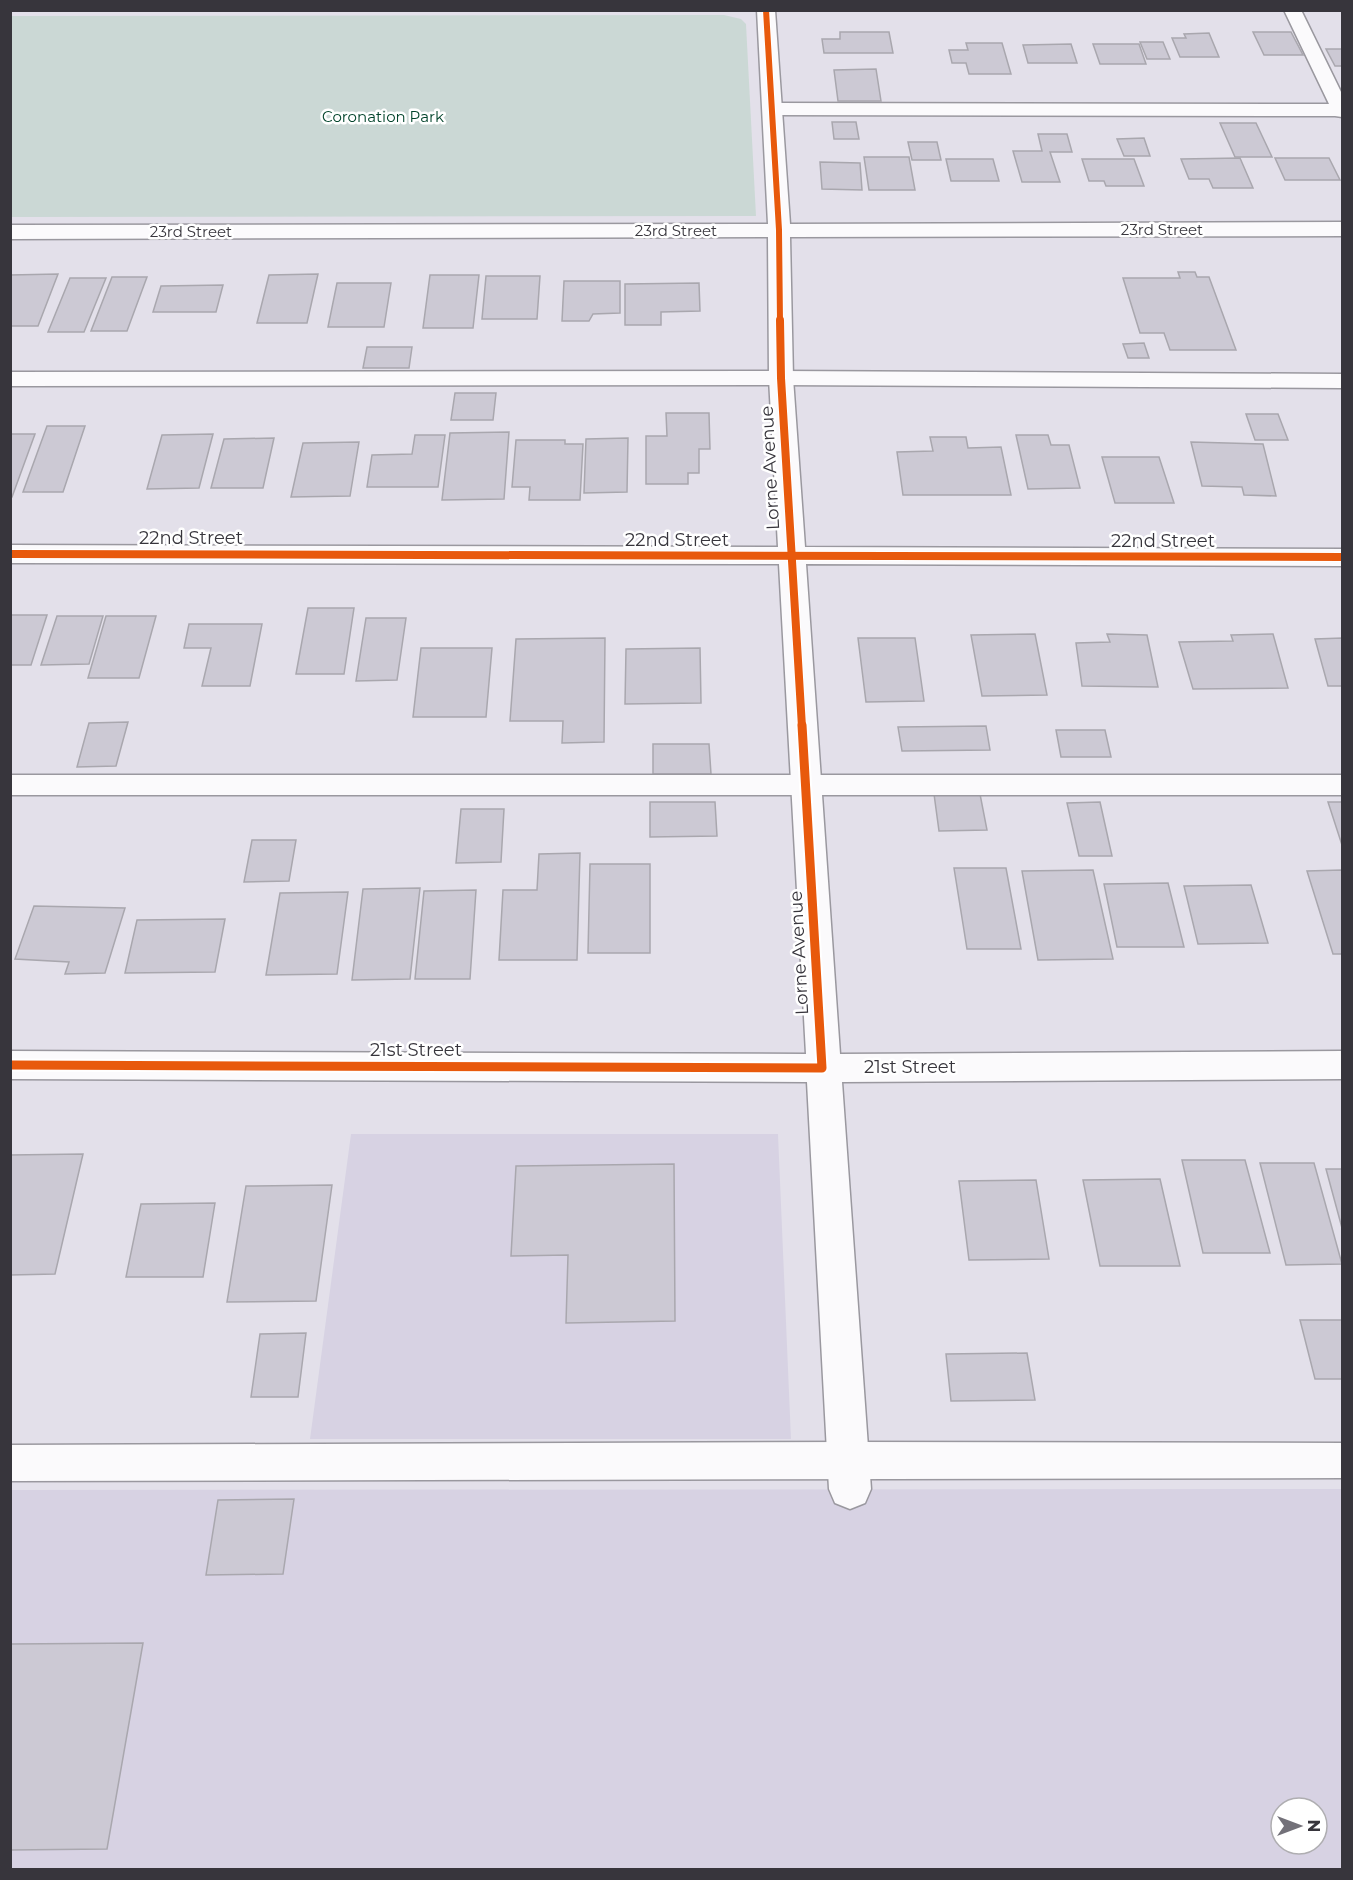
<svg xmlns="http://www.w3.org/2000/svg" width="1353" height="1880" font-family="Montserrat,sans-serif">
<style>
.built{fill:#d7d2e3;fill-rule:evenodd}
.green{fill:#cbd8d5}
.building{fill:#ccc9d4;stroke:#a9a7ae;stroke-width:1.5}
.lines{fill:none;stroke-linecap:round;stroke-linejoin:round}
.service-casing{stroke:#9a989f;stroke-width:3}
.minor-casing{stroke:#9a989f;stroke-width:3}
.service{fill:#fbfafc;fill-rule:evenodd}
.minor{fill:#fbfafc;fill-rule:evenodd}
.cycleway-far2-casing{stroke:#fff;stroke-width:8}
.cycleway-far1-casing{stroke:#fff;stroke-width:10}
.cycleway-casing{stroke:#fff;stroke-width:13}
.cycleway-far2{stroke:#e8590c;stroke-width:6}
.cycleway-far1{stroke:#e8590c;stroke-width:8}
.cycleway{stroke:#e8590c;stroke-width:9}
.labels{text-anchor:middle;dominant-baseline:central;stroke-width:5;stroke-linejoin:round;paint-order:stroke}
.far-park-label{font-size:15px;fill:#01432a;stroke:#fff}
.far-street-label{font-size:15px;fill:#37353c;stroke:#fff}
.street-label{font-size:18px;fill:#37353c;stroke:#fff}
</style>
<rect width="100%" height="100%" fill="#e3e0ea"/>
<!-- built -->
<g class="built">
<polygon points="351,1134 778,1134 791,1439 310,1439"/>
<path d="M1342,1489V1869H11L10,1490ZM1281,1808H1317V1844H1281Z"/>
</g>
<!-- green -->
<polygon class="green" points="724,15 741,19 746,24 756,216 11,217 11,16"/>
<!-- building -->
<g class="building">
<polygon points="840,32 889,32 893,53 824,53 822,39 840,39"/>
<polygon points="1253,32 1291,32 1303,55 1264,55"/>
<polygon points="1209,33 1219,57 1180,57 1172,38 1186,38 1184,34"/>
<polygon points="1140,42 1163,42 1170,59 1147,59"/>
<polygon points="966,43 1002,43 1011,74 969,74 966,63 952,63 949,50 968,50"/>
<polygon points="1071,44 1077,63 1028,63 1023,45"/>
<polygon points="1093,44 1139,44 1146,64 1100,64"/>
<polygon points="1326,49 1342,49 1342,66 1335,66"/>
<polygon points="876,69 881,101 838,101 834,70"/>
<polygon points="832,122 856,122 859,139 834,139"/>
<polygon points="1220,123 1256,123 1272,157 1235,157"/>
<polygon points="1038,134 1067,134 1072,152 1050,152 1060,182 1022,182 1013,151 1042,151"/>
<polygon points="1144,138 1150,156 1124,156 1117,139"/>
<polygon points="908,142 937,142 941,160 912,160"/>
<polygon points="864,157 909,157 915,190 869,190"/>
<polygon points="1240,158 1253,188 1213,188 1209,179 1189,179 1181,159"/>
<polygon points="1275,158 1329,158 1340,180 1285,180"/>
<polygon points="946,159 993,159 999,181 951,181"/>
<polygon points="1082,159 1134,159 1144,186 1106,186 1104,181 1089,181"/>
<polygon points="820,162 860,163 862,190 822,189"/>
<polygon points="1178,272 1195,272 1197,277 1209,277 1236,350 1170,350 1164,333 1140,333 1123,278 1180,278"/>
<polygon points="58,274 38,326 10,326 10,275"/>
<polygon points="318,274 307,323 257,323 269,275"/>
<polygon points="430,275 479,275 473,328 423,328"/>
<polygon points="486,276 540,276 537,319 482,319"/>
<polygon points="112,277 147,277 127,331 91,331"/>
<polygon points="70,278 106,278 84,332 48,332"/>
<polygon points="564,281 620,281 620,313 593,314 589,321 562,321"/>
<polygon points="337,283 391,283 384,327 328,327"/>
<polygon points="699,283 700,311 661,312 661,325 625,325 625,284"/>
<polygon points="223,285 216,312 153,312 161,286"/>
<polygon points="1144,343 1149,358 1128,358 1123,344"/>
<polygon points="367,347 412,347 409,368 363,368"/>
<polygon points="455,393 496,393 493,420 451,420"/>
<polygon points="666,413 709,413 710,449 699,449 699,473 688,473 688,484 646,484 646,436 667,436"/>
<polygon points="1246,414 1278,414 1288,440 1255,440"/>
<polygon points="47,426 85,426 63,492 23,492"/>
<polygon points="509,432 504,499 442,500 450,433"/>
<polygon points="10,434 35,434 12,497 10,497"/>
<polygon points="213,434 199,488 147,489 162,435"/>
<polygon points="415,435 445,435 438,487 367,487 372,455 412,454"/>
<polygon points="1016,435 1048,435 1051,445 1069,445 1080,488 1028,489"/>
<polygon points="930,437 966,437 968,448 1001,447 1011,495 903,495 897,452 933,451"/>
<polygon points="274,438 263,488 211,488 224,439"/>
<polygon points="628,438 627,492 584,493 586,439"/>
<polygon points="516,440 565,440 565,444 583,444 580,500 529,500 530,487 512,487"/>
<polygon points="359,442 350,496 291,497 303,443"/>
<polygon points="1191,442 1263,444 1276,496 1244,495 1242,487 1202,486"/>
<polygon points="1102,457 1159,457 1174,503 1115,503"/>
<polygon points="308,608 354,608 344,674 296,674"/>
<polygon points="10,615 47,615 31,665 10,665"/>
<polygon points="57,616 103,616 89,664 41,665"/>
<polygon points="106,616 156,616 139,678 88,678"/>
<polygon points="366,618 406,618 397,680 356,681"/>
<polygon points="189,624 262,624 250,686 202,686 211,648 184,648"/>
<polygon points="1035,634 1047,695 982,696 971,635"/>
<polygon points="1107,634 1147,635 1158,687 1082,686 1076,643 1110,642"/>
<polygon points="1273,634 1288,688 1193,689 1179,642 1233,641 1231,635"/>
<polygon points="605,638 604,742 562,743 563,721 510,721 516,639"/>
<polygon points="858,638 915,638 924,701 866,702"/>
<polygon points="1342,638 1342,686 1328,686 1315,639"/>
<polygon points="421,648 492,648 486,717 413,717"/>
<polygon points="700,648 701,703 625,704 626,649"/>
<polygon points="128,722 116,766 77,767 89,723"/>
<polygon points="986,726 990,750 902,751 898,727"/>
<polygon points="1056,730 1105,730 1111,757 1061,757"/>
<polygon points="653,744 709,744 711,774 653,774"/>
<polygon points="934,794 980,794 987,830 939,831"/>
<polygon points="650,802 715,802 717,836 650,837"/>
<polygon points="1100,802 1112,856 1079,856 1067,803"/>
<polygon points="1328,802 1342,802 1342,845"/>
<polygon points="461,809 504,809 501,862 456,863"/>
<polygon points="252,840 296,840 289,881 244,882"/>
<polygon points="580,853 577,960 499,960 503,890 537,890 539,854"/>
<polygon points="590,864 650,864 650,953 588,953"/>
<polygon points="954,868 1006,868 1021,949 967,949"/>
<polygon points="1093,870 1113,959 1038,960 1022,871"/>
<polygon points="1342,870 1342,954 1333,954 1307,871"/>
<polygon points="1168,883 1184,947 1117,947 1104,884"/>
<polygon points="1251,885 1268,943 1198,944 1184,886"/>
<polygon points="420,888 410,979 352,980 363,889"/>
<polygon points="476,890 470,979 415,979 424,891"/>
<polygon points="348,892 337,974 266,975 280,893"/>
<polygon points="34,906 125,908 105,973 65,974 69,962 15,959"/>
<polygon points="225,919 215,972 125,973 137,920"/>
<polygon points="83,1154 55,1274 10,1275 10,1155"/>
<polygon points="1182,1160 1245,1160 1270,1253 1203,1253"/>
<polygon points="1260,1163 1314,1163 1342,1264 1286,1265"/>
<polygon points="674,1164 675,1321 566,1323 568,1255 511,1256 516,1166"/>
<polygon points="1326,1169 1342,1169 1342,1228"/>
<polygon points="1160,1179 1180,1266 1100,1266 1083,1180"/>
<polygon points="1036,1180 1049,1259 969,1260 959,1181"/>
<polygon points="332,1185 316,1301 227,1302 246,1186"/>
<polygon points="215,1203 203,1277 126,1277 141,1204"/>
<polygon points="1300,1320 1342,1320 1342,1379 1315,1379"/>
<polygon points="306,1333 298,1397 251,1397 260,1334"/>
<polygon points="1027,1353 1035,1400 951,1401 946,1354"/>
<polygon points="294,1499 283,1574 206,1575 218,1500"/>
<polygon points="143,1643 107,1849 10,1850 10,1644"/>
</g>
<g class="lines">
<!-- service casing -->
<g class="service-casing">
<g id="service">
<polygon points="1284,10 1301,10 1342,94 1342,117 1335,116 772,115 765,113 763,109 765,105 772,103 1329,104"/>
<polygon points="781,371 1342,374 1342,388 781,385 10,386 10,372"/>
<rect x="10" y="775" width="1332" height="20"/>
<polygon points="848,1442 1342,1443 1342,1478 10,1481 10,1445"/>
</g>
</g>
<!-- minor casing -->
<g class="minor-casing">
<polygon id="minor" points="757,10 775,10 790,224 1342,222 1342,236 790,237 793,378 805,547 1342,549 1342,566 806,564 840,1054 1342,1051 1342,1079 842,1082 871,1489 865,1503 850,1509 835,1503 829,1489 807,1082 10,1079 10,1051 806,1054 779,564 10,563 10,545 778,547 769,378 768,237 10,239 10,225 768,224"/>
</g>
<!-- service -->
<use href="#service" class="service"/>
<!-- minor -->
<use href="#minor" class="minor"/>
<!-- cycleway-far2 casing -->
<g class="cycleway-far2-casing">
<polyline id="cycleway-far2" points="766,10 779,230 780,322"/>
</g>
<!-- cycleway-far1 casing -->
<g class="cycleway-far1-casing">
<g id="cycleway-far1">
<polyline points="780,320 781,378 802,727"/>
<polyline points="10,554 1342,557"/>
</g>
</g>
<!-- cycleway casing -->
<g class="cycleway-casing">
<polyline id="cycleway" points="10,1065 822,1068 802,725"/>
</g>
<!-- cycleway-far2 -->
<use href="#cycleway-far2" class="cycleway-far2"/>
<!-- cycleway-far1 -->
<use href="#cycleway-far1" class="cycleway-far1"/>
<!-- cycleway -->
<use href="#cycleway" class="cycleway"/>
</g>
<g class="labels">
<!-- far-park labels -->
<g class="far-park-label">
<text x="383" y="116">Coronation Park</text>
</g>
<!-- far-street labels -->
<g class="far-street-label">
<text x="1162" y="229">23rd Street</text>
<text x="676" y="230">23rd Street</text>
<text x="191" y="231">23rd Street</text>
</g>
<!-- street labels -->
<g class="street-label">
<text transform="translate(770 468) rotate(-93)">Lorne Avenue</text>
<text x="191" y="538">22nd Street</text>
<text x="677" y="540">22nd Street</text>
<text x="1163" y="541">22nd Street</text>
<text transform="translate(799 953) rotate(-93)">Lorne Avenue</text>
<text x="416" y="1050">21st Street</text>
<text x="910" y="1067">21st Street</text>
</g>
</g>
<!-- border -->
<rect width="1353" height="1880" fill="none" stroke="#37353c" stroke-width="24"/>
<!-- north arrow -->
<g transform="translate(1299 1826) rotate(90)"><circle r="28" fill="#ffffff" stroke="#afaeb1" stroke-width="1.5"/>
<path d="M0-4.5L10 22L0 15L-10 22Z" fill="#737179"/>
<text y="-9" font-size="16" font-weight="bold" text-anchor="middle" fill="#37353c">N</text>
</g>
</svg>
